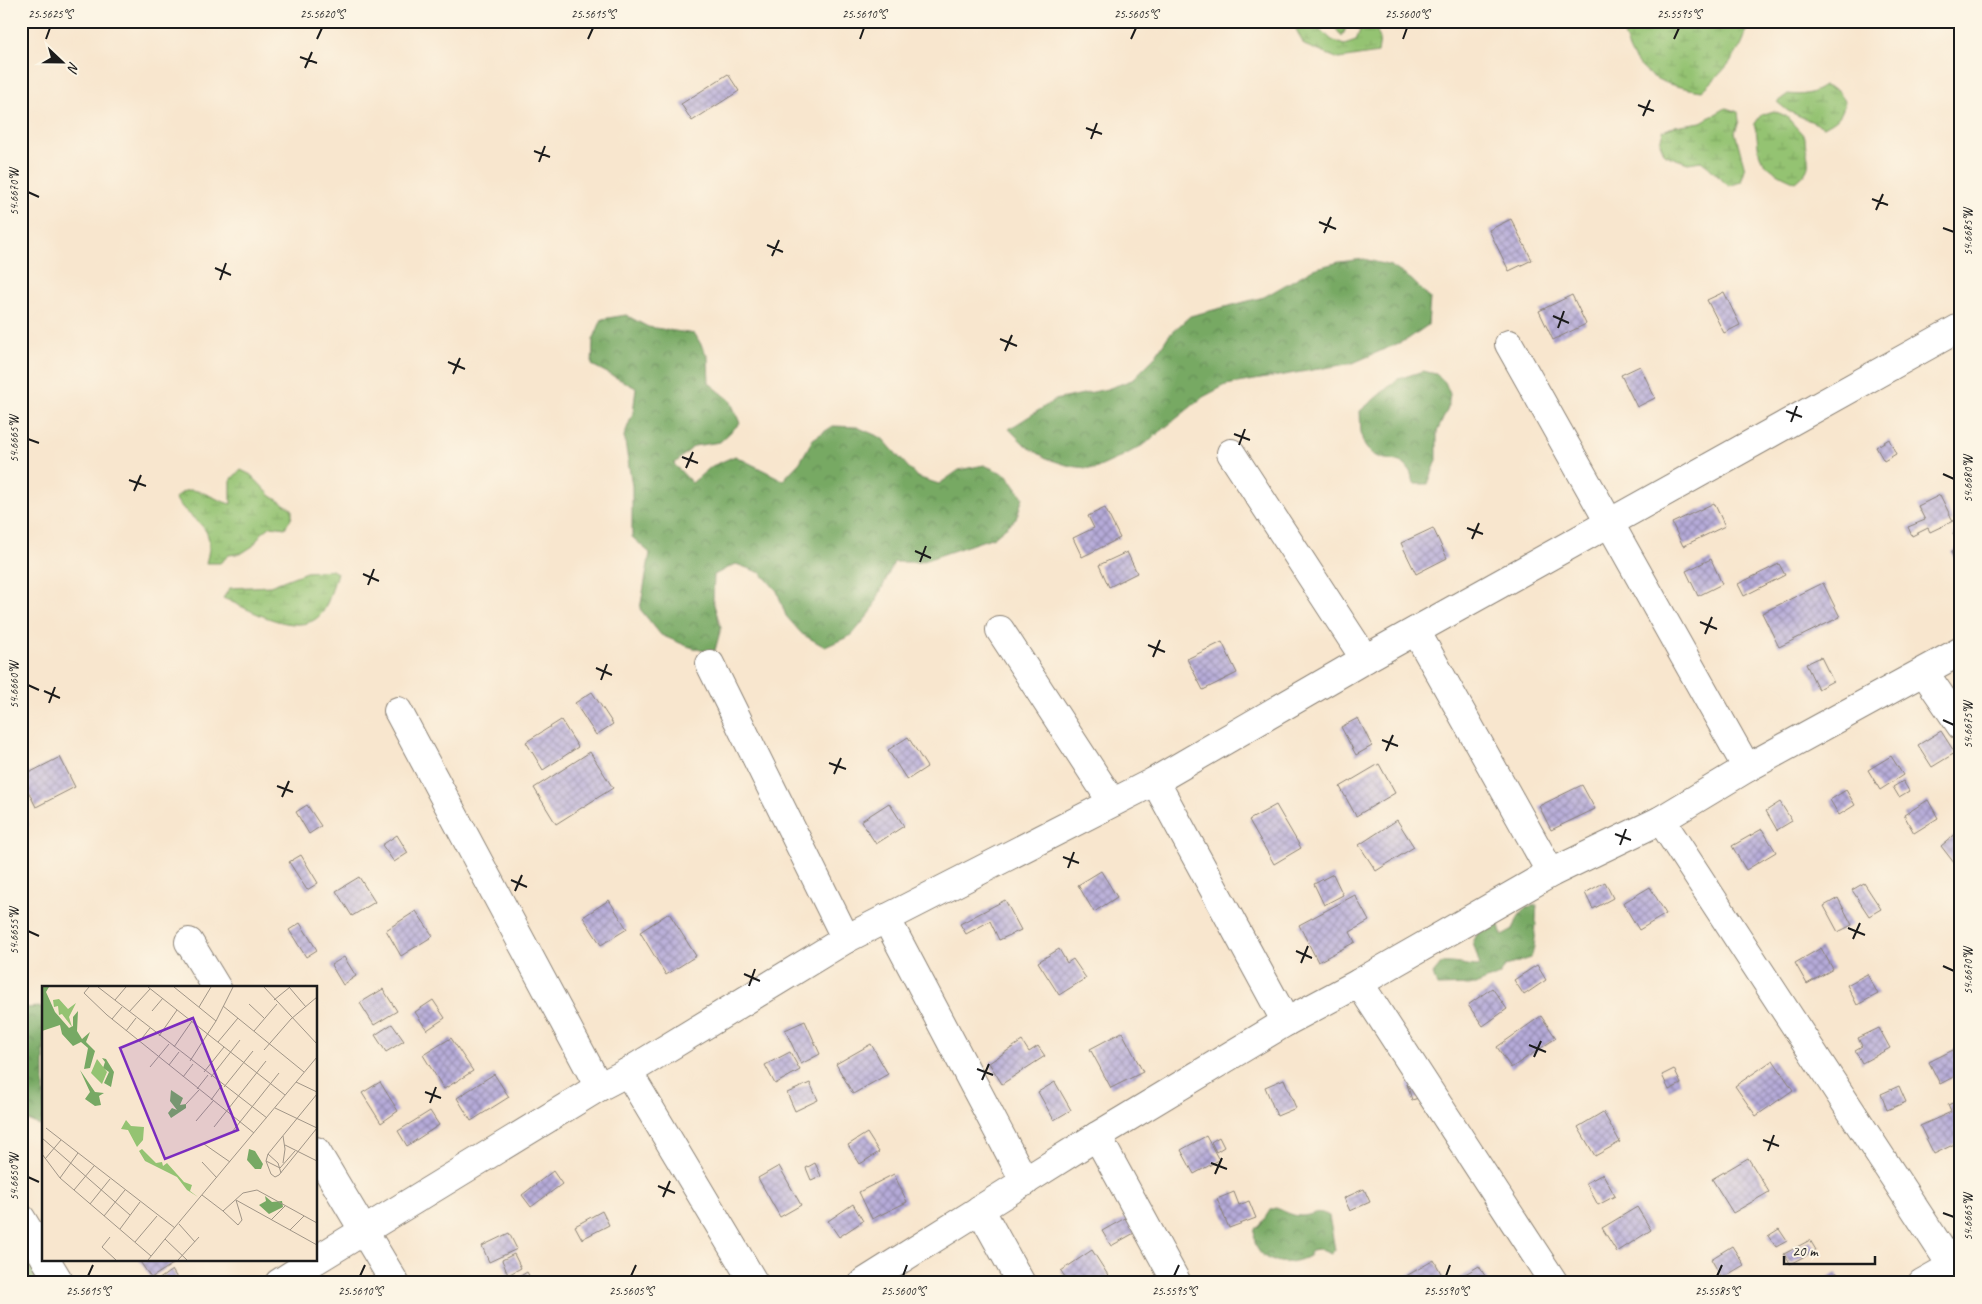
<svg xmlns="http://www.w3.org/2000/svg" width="1982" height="1304" font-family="Caveat,sans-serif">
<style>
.forest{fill:url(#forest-crowns);stroke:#4a6240}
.wetland{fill:url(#wetland-marsh);stroke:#587047}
.building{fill:url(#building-cross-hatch)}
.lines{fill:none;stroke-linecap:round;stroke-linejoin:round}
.street-casing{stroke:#8a8175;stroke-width:30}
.street{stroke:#fff;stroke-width:28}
.ticks{fill:none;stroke:#1c1c1c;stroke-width:2}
.inset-road{fill:none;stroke:#a09587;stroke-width:1}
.view{fill:#7b2cbf;fill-opacity:0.15;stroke:#7b2cbf;stroke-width:2.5}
.inset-edge{fill:none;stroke:#1c1c1c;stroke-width:2.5}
.neatline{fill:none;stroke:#1c1c1c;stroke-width:2}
.ticks-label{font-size:12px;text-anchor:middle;fill:#1c1c1c}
</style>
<defs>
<pattern id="forest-crowns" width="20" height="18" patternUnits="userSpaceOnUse" patternTransform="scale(1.25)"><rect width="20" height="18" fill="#77a964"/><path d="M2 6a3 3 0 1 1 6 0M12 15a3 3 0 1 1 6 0" fill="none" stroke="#618952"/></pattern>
<pattern id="wetland-marsh" width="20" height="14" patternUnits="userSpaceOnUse" patternTransform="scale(1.25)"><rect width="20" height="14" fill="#94c372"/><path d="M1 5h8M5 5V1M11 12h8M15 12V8" fill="none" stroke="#7fa762"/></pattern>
<pattern id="building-cross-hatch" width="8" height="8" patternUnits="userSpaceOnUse" patternTransform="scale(1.25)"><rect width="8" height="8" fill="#b6abd9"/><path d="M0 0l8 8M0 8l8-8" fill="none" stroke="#938aaf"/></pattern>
</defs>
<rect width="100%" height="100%" fill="#fcf5e5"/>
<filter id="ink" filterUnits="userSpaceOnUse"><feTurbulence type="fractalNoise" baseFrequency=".02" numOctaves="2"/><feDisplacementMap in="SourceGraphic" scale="10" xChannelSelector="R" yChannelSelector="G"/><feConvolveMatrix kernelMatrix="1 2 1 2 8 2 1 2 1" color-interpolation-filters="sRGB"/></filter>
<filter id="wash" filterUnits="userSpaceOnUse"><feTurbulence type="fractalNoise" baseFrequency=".0096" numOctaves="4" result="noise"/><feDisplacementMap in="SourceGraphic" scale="20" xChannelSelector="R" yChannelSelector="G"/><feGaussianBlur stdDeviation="1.12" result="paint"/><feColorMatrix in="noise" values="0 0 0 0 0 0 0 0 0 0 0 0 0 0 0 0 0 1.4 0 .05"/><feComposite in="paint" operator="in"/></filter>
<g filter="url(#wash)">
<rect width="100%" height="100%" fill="#f8e6ce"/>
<!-- forest -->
<g class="forest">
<polygon points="1364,259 1391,266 1412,280 1430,298 1428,325 1408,339 1353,363 1226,385 1203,397 1145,444 1117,459 1095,469 1070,466 1048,459 1026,446 1009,429 1055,400 1107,389 1132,380 1154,358 1169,335 1190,316 1264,297 1313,269 1339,262"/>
<polygon points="626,315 648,327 695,334 708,357 709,383 730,400 740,423 720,442 694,446 674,464 692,483 712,466 735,456 783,480 800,462 813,439 833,426 857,427 882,438 917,477 939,484 959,470 984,465 1007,475 1023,497 1016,519 994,537 920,562 894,562 871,612 852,635 825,647 802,634 786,616 777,591 761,573 736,564 714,575 713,601 721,628 714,654 687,646 661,635 640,609 650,553 632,537 632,486 624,436 633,413 636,388 592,365 593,340 602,319"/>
<path d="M1423,371L1436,374L1445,382L1450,394L1448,408L1437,432V460L1428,484H1414C1407,448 1384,469 1367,449C1359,440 1361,422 1360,411L1398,379Z"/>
<path d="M1537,905C1535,923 1537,942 1531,958L1506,966L1499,975L1475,985L1437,986L1433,974L1442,963C1457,962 1465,966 1480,966L1473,942L1479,931L1487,922L1499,925L1502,936L1513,930L1518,917L1526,907Z"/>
<polygon points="44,1007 44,1127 27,1120 21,1109 21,1008"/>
<path d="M1276,1208C1284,1211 1292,1216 1301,1216C1314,1216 1315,1208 1329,1216L1335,1250L1331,1254L1319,1249L1312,1250L1309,1256C1286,1269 1249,1263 1255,1229L1260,1226L1270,1210Z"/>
<polygon points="21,1241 34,1250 38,1277 43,1283 28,1283 21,1277"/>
</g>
<!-- wetland -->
<g class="wetland">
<polygon points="1292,21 1310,21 1332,40 1344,45 1356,41 1360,30 1348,24 1342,37 1334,26 1333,21 1373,21 1380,39 1378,53 1339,59 1304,45"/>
<path d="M1620,21H1746C1751,45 1718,77 1702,91C1676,87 1649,82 1634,58C1627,48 1624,33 1620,21Z"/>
<path d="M1824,86L1838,91L1845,101C1842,117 1837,120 1824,127L1788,111L1777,102L1788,94C1803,96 1812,94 1824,86Z"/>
<path d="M1726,108L1738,112L1739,121L1735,132L1745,169L1741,182L1729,186C1718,178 1712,168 1701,161L1688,163L1665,155L1660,143L1663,131L1675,126L1701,122Z"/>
<path d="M1774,111L1786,116L1805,137C1805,160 1817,165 1796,182C1782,176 1763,168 1759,152C1757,143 1758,134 1754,125L1761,115Z"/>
<path d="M241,470L251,475L271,496L292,509V517L285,528L271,526L261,534L253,546L242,553L229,555L220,563H206C218,522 193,526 175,498C178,496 182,492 185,491C197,486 219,502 231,504V479Z"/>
<path d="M332,570L337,573C333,585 330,599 324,610C304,643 249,609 223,598L230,588L270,586L306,572Z"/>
</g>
<g id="blocks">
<!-- building -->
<g class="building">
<polygon points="728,74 739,91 692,121 681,104"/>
<polygon points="1511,219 1532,260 1509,271 1489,230"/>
<polygon points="1724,292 1740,325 1724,333 1707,300"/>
<polygon points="1572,295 1586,324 1553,340 1539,311"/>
<polygon points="1640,366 1655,398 1637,407 1621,375"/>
<polygon points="1889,439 1896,454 1884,461 1876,447"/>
<polygon points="1940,495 1953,521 1930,532 1928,528 1912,536 1908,527 1925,520 1918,506"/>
<polygon points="1714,503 1725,526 1683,546 1672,523"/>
<polygon points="1105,508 1120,538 1082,557 1073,538 1094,528 1088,516"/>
<polygon points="1433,528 1447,558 1416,574 1401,543"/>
<polygon points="1961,529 1961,558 1955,561 1951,552 1960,547 1953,533"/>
<polygon points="1127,552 1137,573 1109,587 1099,565"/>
<polygon points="1711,559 1722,584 1698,596 1686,571"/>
<polygon points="1779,564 1785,575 1744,596 1738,584"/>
<polygon points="1823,583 1840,617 1779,647 1762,613"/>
<polygon points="1222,642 1237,673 1203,690 1187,659"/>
<polygon points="1821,657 1833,681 1818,689 1806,664"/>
<polygon points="592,692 613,724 596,735 575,703"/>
<polygon points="1358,718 1372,746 1356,755 1341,727"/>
<polygon points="561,720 578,747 543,770 526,742"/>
<polygon points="1941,731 1955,753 1932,767 1918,745"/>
<polygon points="908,737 927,767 907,780 888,750"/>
<polygon points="590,752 613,788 556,824 534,788"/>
<polygon points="1891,756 1903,775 1880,790 1868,770"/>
<polygon points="60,757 75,787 36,807 21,777"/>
<polygon points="1379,764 1395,793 1356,816 1340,787"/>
<polygon points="1903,781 1909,791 1899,797 1893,787"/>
<polygon points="1582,785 1595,809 1551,830 1539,806"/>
<polygon points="1846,790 1855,805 1839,815 1830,800"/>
<polygon points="1928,800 1938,818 1914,833 1904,815"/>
<polygon points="1780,802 1792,821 1777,830 1766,811"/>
<polygon points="889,803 904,826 876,844 861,821"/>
<polygon points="307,805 321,826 309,834 296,812"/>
<polygon points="1276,805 1301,848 1274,864 1249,820"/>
<polygon points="21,810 29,825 21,829"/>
<polygon points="1397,820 1414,847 1376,871 1359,845"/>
<polygon points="1762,829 1776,852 1746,870 1732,846"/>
<polygon points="1957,833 1961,838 1961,866 1958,868 1941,846"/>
<polygon points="397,835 408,853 394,862 382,845"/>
<polygon points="301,855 318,883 307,890 289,862"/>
<polygon points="1101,871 1117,897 1094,912 1078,885"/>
<polygon points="1333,874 1343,895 1324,905 1314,884"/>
<polygon points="359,877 375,902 352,916 336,891"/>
<polygon points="1605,882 1613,898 1593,909 1585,893"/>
<polygon points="1864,883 1881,909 1869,916 1852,890"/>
<polygon points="1650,887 1666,914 1639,930 1623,903"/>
<polygon points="1355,895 1369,921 1350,932 1355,942 1318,962 1299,925"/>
<polygon points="1838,898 1852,925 1838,932 1824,906"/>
<polygon points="609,900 627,929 601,945 583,917"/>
<polygon points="1005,900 1021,930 999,940 990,921 966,934 960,924"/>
<polygon points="416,911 433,936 401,956 386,930"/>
<polygon points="669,913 696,956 666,975 640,932"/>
<polygon points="300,923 317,950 306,957 289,930"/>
<polygon points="1821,948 1833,969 1807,984 1795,963"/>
<polygon points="1059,949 1067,963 1073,959 1086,978 1059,995 1038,962"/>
<polygon points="344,957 356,976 343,985 331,965"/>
<polygon points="1537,965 1546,980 1524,995 1514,980"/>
<polygon points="1867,974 1878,994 1857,1005 1847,985"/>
<polygon points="1492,988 1507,1009 1483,1026 1468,1005"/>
<polygon points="383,989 397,1011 374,1025 360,1003"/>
<polygon points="433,1000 445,1018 427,1030 415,1012"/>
<polygon points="1541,1016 1556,1038 1511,1068 1497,1047"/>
<polygon points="805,1021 820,1054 801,1064 785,1030"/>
<polygon points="392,1024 404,1041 386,1052 375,1035"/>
<polygon points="1879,1028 1890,1048 1862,1063 1855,1050 1862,1046 1858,1038"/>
<polygon points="1122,1032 1143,1072 1111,1088 1090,1049"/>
<polygon points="451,1038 473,1071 444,1089 423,1055"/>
<polygon points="1022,1041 1029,1052 1038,1046 1045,1056 1002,1084 989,1063"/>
<polygon points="871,1044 888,1074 853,1094 836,1064"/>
<polygon points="1961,1046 1961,1073 1940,1084 1929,1062"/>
<polygon points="790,1052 800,1070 775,1084 765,1065"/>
<polygon points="1773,1060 1793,1090 1756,1116 1735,1086"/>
<polygon points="1674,1069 1681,1084 1669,1090 1662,1075"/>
<polygon points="494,1074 509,1097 471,1121 457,1098"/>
<polygon points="1284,1079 1296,1108 1277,1116 1265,1087"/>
<polygon points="1417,1080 1422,1097 1412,1100 1407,1084"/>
<polygon points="380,1082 398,1111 381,1123 362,1093"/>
<polygon points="1055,1082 1071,1110 1054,1120 1038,1092"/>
<polygon points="810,1083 818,1100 795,1111 787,1093"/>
<polygon points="1899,1086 1906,1102 1887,1110 1881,1094"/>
<polygon points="1959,1100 1961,1105 1961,1141 1934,1154 1920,1126 1951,1112 1948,1105"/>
<polygon points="430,1111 439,1125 407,1146 398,1131"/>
<polygon points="1603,1112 1620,1142 1595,1156 1578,1127"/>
<polygon points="867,1133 879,1152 860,1164 848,1145"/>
<polygon points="1206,1136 1219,1160 1194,1174 1181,1150"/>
<polygon points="1219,1137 1224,1147 1216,1152 1211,1142"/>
<polygon points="1748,1158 1769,1192 1733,1213 1712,1179"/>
<polygon points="815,1163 821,1176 811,1180 806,1168"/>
<polygon points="779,1166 801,1205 780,1217 758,1178"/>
<polygon points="553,1171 562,1184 531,1207 522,1195"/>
<polygon points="894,1174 907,1202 872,1219 859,1192"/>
<polygon points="1603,1174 1615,1196 1598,1205 1586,1183"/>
<polygon points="1364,1189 1370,1202 1350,1211 1344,1198"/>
<polygon points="1234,1192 1239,1205 1249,1201 1256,1218 1229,1228 1217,1199"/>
<polygon points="853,1204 863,1221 839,1237 828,1221"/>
<polygon points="1637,1207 1651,1230 1617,1252 1602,1228"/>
<polygon points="602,1211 609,1225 582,1239 575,1226"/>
<polygon points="1127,1217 1136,1232 1111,1246 1102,1231"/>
<polygon points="1779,1229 1787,1241 1776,1247 1768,1236"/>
<polygon points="509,1233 517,1249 489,1262 482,1246"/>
<polygon points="1810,1240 1816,1250 1790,1264 1784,1254"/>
<polygon points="1732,1246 1744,1265 1722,1278 1711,1259"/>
<polygon points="1092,1250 1113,1283 1069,1283 1061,1271"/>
<polygon points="514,1254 521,1268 508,1275 502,1260"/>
<polygon points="139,1260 179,1260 151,1278"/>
<polygon points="1434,1260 1444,1279 1439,1283 1394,1283"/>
<polygon points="1479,1266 1488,1281 1486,1283 1450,1283"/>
<polygon points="172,1270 180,1283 160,1283 158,1280"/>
<polygon points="527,1272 533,1283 509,1283"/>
<polygon points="1837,1273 1841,1283 1829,1283 1827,1278"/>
</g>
</g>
</g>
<g filter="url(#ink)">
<use href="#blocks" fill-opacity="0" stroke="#8a8175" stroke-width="1"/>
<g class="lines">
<!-- street casing -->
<g class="street-casing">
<g id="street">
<polyline points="1509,344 1747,768"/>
<polyline points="1231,453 1365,659"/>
<polyline points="1000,630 1112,802"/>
<polyline points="1416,631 1551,873"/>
<polyline points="710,664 846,939"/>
<polyline points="1924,672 1961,726"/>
<polyline points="398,711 599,1087"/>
<polyline points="1155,781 1286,1022"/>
<polyline points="1661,820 1952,1266"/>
<polyline points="886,918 1025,1182"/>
<polyline points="189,942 217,988"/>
<polyline points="1359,983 1554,1283"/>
<polyline points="628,1072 754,1283"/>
<polyline points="1097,1136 1177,1283"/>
<polyline points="316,1151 395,1283"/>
<polyline points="980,1209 1021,1283"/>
<polyline points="21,1218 44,1256"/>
<polyline points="46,1260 60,1283"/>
<polyline points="316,1260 599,1087 628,1072 846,939 1155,781 1365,659 1961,327"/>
<polyline points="279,1283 315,1260"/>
<polyline points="863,1283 1097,1136 1286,1022 1359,983 1551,873 1661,820 1747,768 1961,651"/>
<polyline points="1922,1283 1961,1261"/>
</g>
</g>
<!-- street -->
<use href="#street" class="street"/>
</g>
</g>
<!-- ticks -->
<path class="ticks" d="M46,39L50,28M317,39L322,28M588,39L593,28M860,39L864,28M1131,39L1136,28M1403,39L1407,28M1674,39L1679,28M300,57L317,63M305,68L312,52M1638,105L1654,111M1643,116L1650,100M1086,128L1102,134M1091,139L1097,123M534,151L550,157M539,162L545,146M28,192L39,197M1872,199L1888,205M1876,210L1883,194M1319,222L1336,229M1943,228L1954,232M1324,233L1331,217M767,245L783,252M772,256L779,240M215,268L231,275M220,280L226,263M1553,316L1569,323M1558,328L1564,311M1000,339L1017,346M1005,351L1012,335M448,362L465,369M453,374L460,358M1786,411L1802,417M1791,422L1797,406M1234,434L1250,440M28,439L39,443M1239,445L1245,429M682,457L698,463M686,468L693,452M1943,474L1954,479M129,480L146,486M134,491L141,475M1467,528L1483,534M1472,539L1479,523M915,551L931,558M920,562L926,546M363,574L379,581M368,585L374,569M1700,622L1717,629M1705,634L1712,617M1148,645L1165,652M1153,657L1160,640M596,668L612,675M601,680L607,664M28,685L39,690M44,691L60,698M49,703L55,687M1943,720L1954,725M1382,740L1398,746M1386,751L1393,735M829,763L846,769M834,774L841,758M277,786L293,792M282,797L289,781M1615,834L1631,840M1620,845L1626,829M1063,857L1079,863M1068,868L1074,852M511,880L527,887M515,891L522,875M1848,928L1865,935M28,931L39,936M1853,939L1860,923M1296,951L1312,958M1301,963L1308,946M1943,966L1954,971M744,974L760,981M749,986L755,969M1529,1045L1546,1052M1534,1057L1541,1041M977,1069L993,1075M982,1080L989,1064M425,1092L441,1098M430,1103L436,1087M1763,1140L1779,1146M1768,1151L1774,1135M1211,1163L1227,1169M1215,1174L1222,1158M28,1177L39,1182M658,1186L675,1193M663,1197L670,1181M1943,1213L1954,1217M88,1276L93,1265M360,1276L365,1265M631,1276L636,1265M903,1276L907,1265M1174,1276L1179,1265M1446,1276L1450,1265M1717,1276L1722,1265"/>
<!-- overview -->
<g transform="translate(42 986)">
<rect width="275" height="275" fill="#f8e6ce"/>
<path d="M0,1H7L4,6L13,26L27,42L31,40V31L36,25L35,45L40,53L48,46L44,56L53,65L48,82L42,83L46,62L39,56L31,60L20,48L18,39L0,45ZM60,72L64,73L72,86L69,101L62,97L67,86L61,82L63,76ZM38,84L53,106L62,107L57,110L59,119L53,120L43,113L48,106ZM129,104L141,112L138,119L144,118V122L129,132L126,127L130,122L135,124L128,115ZM207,163L213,165L221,178L219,183H213L205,174ZM223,210L230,216L240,215L241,221L227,228L217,219L224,215Z" fill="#77a964"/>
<path d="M17,13L26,23L34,17L27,31L30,41L20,28L17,29L16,20L12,21L11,14ZM55,73L65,86L60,98L49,87ZM84,134L89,140L102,141L101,154L95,161L86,144L79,143ZM100,163L114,177L120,176L121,180L125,177L142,196L150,199L148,205L156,211L145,204L135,191L103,175L97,165Z" fill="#94c372"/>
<path class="inset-road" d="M47,1L42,7L65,29L212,147M56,1L225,132M106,1L243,109M132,1L174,35M222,1L275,58M247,1L264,21M73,14L84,1M232,14L248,1M207,18L222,32M181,20L262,86M157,21L169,1M110,25L121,12M87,26L108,3M70,33L80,21M84,45L94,32M212,45L235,18M117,50L135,24M97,56L108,42M176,56L196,32M132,61L150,35M222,64L249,33L275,11M148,75L174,35L191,1M127,79L137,66M108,81L127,58M162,86L182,61M141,91L151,78M169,91L198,54M254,96L275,106M182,101L211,65M155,103L166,89M169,114L180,99M144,118L157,104M233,122L275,142M154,135L171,115M172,141L224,75M4,142L133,242M190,146L237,87M0,152L88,229M162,158L188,176M243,159L275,175M0,168L18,192L109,270M226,168L224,175L238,182L253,165M3,173L19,154M224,175L229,188L233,191L237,189L275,142M160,176L175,192M241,177L243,163L241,150M239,187L236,177L226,168L275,108M18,192L36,167M32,204L52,180M160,209L181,225L201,207L215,204L275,237M194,214L275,259M48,218L68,193M181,225L196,239L200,234L194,214M62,230L83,204M229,234L243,220M137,238L153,256M78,243L98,216M248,244L262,230M68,251L60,261L74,274M123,253L145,274M123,253L275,71M93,256L115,230M106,274L123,253M136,274L157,251"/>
<path class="view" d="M151,32L196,144L123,173L78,62Z"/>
<rect width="275" height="275" class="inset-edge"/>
</g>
<!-- margin -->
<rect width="1982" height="1304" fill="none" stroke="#fcf5e5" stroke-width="55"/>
<!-- north arrow -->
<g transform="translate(62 62) rotate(112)" stroke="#fcf5e5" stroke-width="4" paint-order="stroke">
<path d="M0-4L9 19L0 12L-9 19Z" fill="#1c1c1c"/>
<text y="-8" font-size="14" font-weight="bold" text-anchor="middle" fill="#1c1c1c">N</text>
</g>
<!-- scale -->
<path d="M1784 1256v8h91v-8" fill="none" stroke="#1c1c1c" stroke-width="2.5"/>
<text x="1792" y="1256" font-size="15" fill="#1c1c1c" stroke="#fcf5e5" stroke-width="4" paint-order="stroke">20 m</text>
<rect x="28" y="28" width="1926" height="1248" class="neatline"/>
<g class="ticks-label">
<text x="50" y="18">25.5625°S</text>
<text x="322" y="18">25.5620°S</text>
<text x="593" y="18">25.5615°S</text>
<text x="864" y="18">25.5610°S</text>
<text x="1136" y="18">25.5605°S</text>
<text x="1407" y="18">25.5600°S</text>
<text x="1679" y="18">25.5595°S</text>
<text transform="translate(14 192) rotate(-90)" y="4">54.6670°W</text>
<text transform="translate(1968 232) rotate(-90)" y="4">54.6685°W</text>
<text transform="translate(14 439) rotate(-90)" y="4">54.6665°W</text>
<text transform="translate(1968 479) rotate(-90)" y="4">54.6680°W</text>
<text transform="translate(14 685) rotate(-90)" y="4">54.6660°W</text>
<text transform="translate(1968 725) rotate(-90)" y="4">54.6675°W</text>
<text transform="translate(14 931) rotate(-90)" y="4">54.6655°W</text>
<text transform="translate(1968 971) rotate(-90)" y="4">54.6670°W</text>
<text transform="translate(14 1177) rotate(-90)" y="4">54.6650°W</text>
<text transform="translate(1968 1217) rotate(-90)" y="4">54.6665°W</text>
<text x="88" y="1295">25.5615°S</text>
<text x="360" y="1295">25.5610°S</text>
<text x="631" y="1295">25.5605°S</text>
<text x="903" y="1295">25.5600°S</text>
<text x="1174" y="1295">25.5595°S</text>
<text x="1446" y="1295">25.5590°S</text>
<text x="1717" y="1295">25.5585°S</text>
</g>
</svg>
